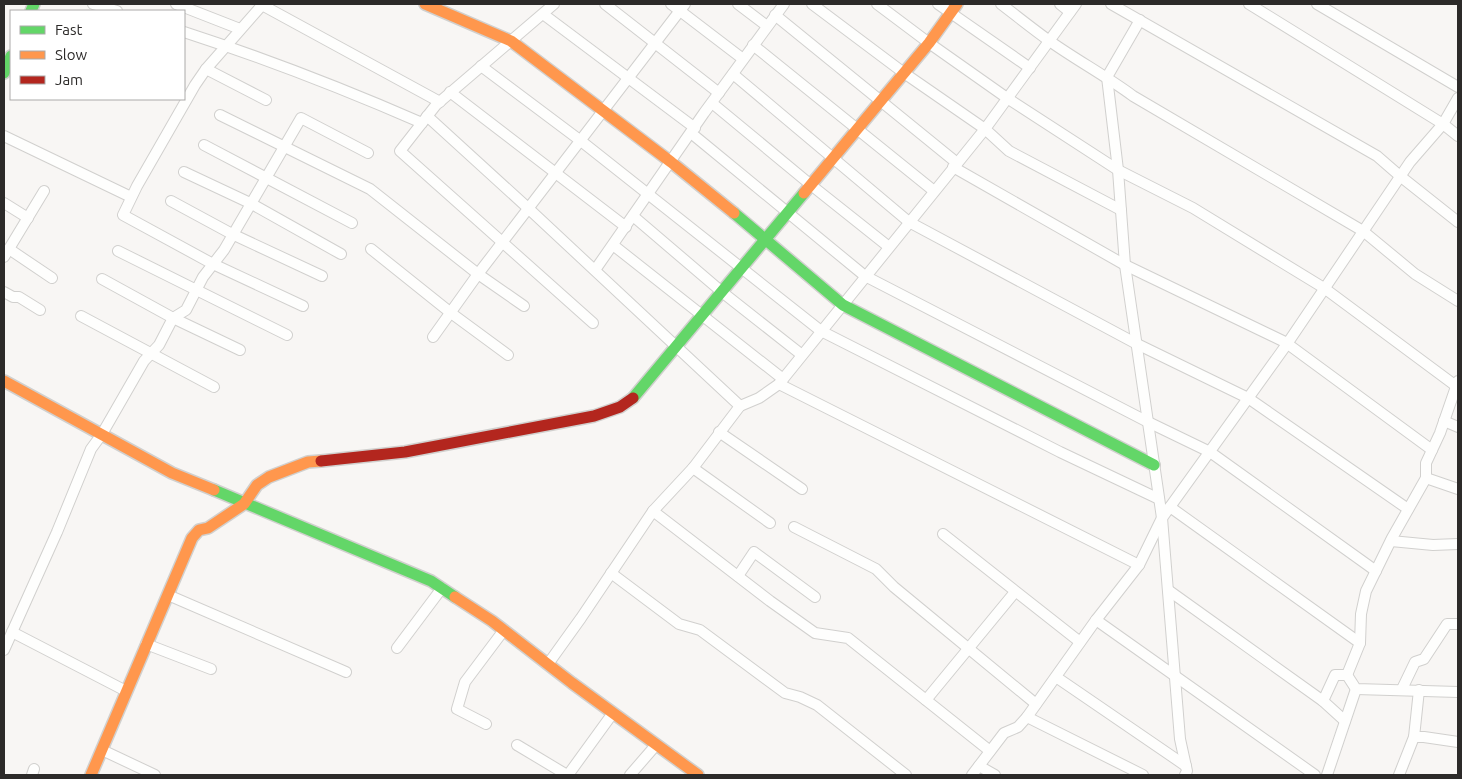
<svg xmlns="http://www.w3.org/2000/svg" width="1462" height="779" font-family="Ubuntu,sans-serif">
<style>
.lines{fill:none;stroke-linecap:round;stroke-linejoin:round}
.street-casing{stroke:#d1d0ce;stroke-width:12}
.fast-casing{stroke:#d1d0ce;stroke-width:14}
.slow-casing{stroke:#d1d0ce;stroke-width:14}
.jam-casing{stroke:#d1d0ce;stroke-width:14}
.street{stroke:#fefefd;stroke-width:10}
.fast{stroke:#63d668;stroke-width:11}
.slow{stroke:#ff974d;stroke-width:11}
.jam{stroke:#b3261e;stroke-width:11}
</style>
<rect width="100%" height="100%" fill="#f8f6f4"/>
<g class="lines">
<!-- street casing -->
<g class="street-casing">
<g id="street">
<polyline points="93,4 117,11"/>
<polyline points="176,4 240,29"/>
<polyline points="263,4 206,69 195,85 137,186 123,215 213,264 303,306"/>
<polyline points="554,4 436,105 400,151 593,323"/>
<polyline points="605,4 719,93"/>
<polyline points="671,4 743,59"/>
<polyline points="738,4 767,26"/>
<polyline points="812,4 904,73 985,129 1009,151 1121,210"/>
<polyline points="877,4 929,43 1007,98 1118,170 1193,208 1324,288 1456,386"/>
<polyline points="938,4 1030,68"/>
<path d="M1001,4C1018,17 1034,30 1051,42C1078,61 1106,76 1133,96L1363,231L1415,274L1458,301"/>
<polyline points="1060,4 1070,12"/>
<polyline points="1111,4 1377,156 1400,176 1458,222"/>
<polyline points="1249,4 1443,124 1458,136"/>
<polyline points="1317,4 1458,87"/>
<polyline points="262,5 440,102"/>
<polyline points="543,14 695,128"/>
<polyline points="775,15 957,163"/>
<polyline points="1140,20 1107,77 1118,170 1125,265 1162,518 1180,739 1187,771 1185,775"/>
<path d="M184,32C264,58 344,89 422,123"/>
<polyline points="753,45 934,191"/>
<polyline points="481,66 581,141 821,331 1060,452 1159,499"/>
<polyline points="206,69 266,100"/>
<polyline points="733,74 909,222 1137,344 1248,398 1408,509"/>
<polyline points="450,92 626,227"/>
<polyline points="712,103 811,185 889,247"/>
<polyline points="220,115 370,189 478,274 524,306"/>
<polyline points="427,116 529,209 740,406"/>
<polyline points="691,133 865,276 1148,422 1210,452 1376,571"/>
<polyline points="4,136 131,197"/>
<polyline points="204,145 352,223"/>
<polyline points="953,167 1125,265 1285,342 1432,450"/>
<polyline points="184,172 250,203 341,254"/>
<polyline points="171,201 232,234 322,276"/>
<polyline points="4,203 28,218"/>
<polyline points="633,216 722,292 802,355"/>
<polyline points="613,245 783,379"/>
<polyline points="9,249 52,278"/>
<polyline points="371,249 451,313 508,355"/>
<polyline points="118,251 287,335"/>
<polyline points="4,257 44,191"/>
<polyline points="595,270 704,113 784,4"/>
<polyline points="102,279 173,318 240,350"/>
<polyline points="4,292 13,297 19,297 40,310"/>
<polyline points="81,316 214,387"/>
<polyline points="433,337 478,274 685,4"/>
<polyline points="779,384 1139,565"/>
<polyline points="1444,421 1458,427"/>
<polyline points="719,432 802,489"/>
<polyline points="693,468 770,523"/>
<polyline points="1426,478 1458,489"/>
<polyline points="1170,507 1360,643"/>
<polyline points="653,511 770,601 815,633 848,638 990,751"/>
<polyline points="794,527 876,569 894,587 1036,704"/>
<polyline points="943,534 1080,642"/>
<polyline points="1391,541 1433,545 1458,544"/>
<polyline points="611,573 679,624 700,630 785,693 800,697 817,705 906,775"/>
<polyline points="738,576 754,552 815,597"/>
<polyline points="1168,590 1323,701 1345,721"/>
<polyline points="168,595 346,672"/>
<polyline points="1096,620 1315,775"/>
<polyline points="12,632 126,691"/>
<polyline points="146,644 211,669"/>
<polyline points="397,648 442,588"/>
<polyline points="4,650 57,532 91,449 102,434 144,361 159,345 173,318 186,310 203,277 224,250 301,118 368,153"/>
<polyline points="548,664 581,618 653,511 693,468 740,406 759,398 779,384 985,129 1076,4"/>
<polyline points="1347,675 1356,689 1458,692"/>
<polyline points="1056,677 1186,766"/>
<polyline points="1402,689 1415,662 1424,659 1447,624 1458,624"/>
<polyline points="926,700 1015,592"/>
<polyline points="1323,701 1335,675 1347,675 1360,643 1361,614 1366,591 1392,538 1426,478 1426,463 1440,433 1458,381"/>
<polyline points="1027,717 1143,775"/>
<polyline points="486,724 457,709 465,682 504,630"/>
<polyline points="1414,737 1424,737 1458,742"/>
<polyline points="517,745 567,775"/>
<polyline points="102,750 155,775"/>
<polyline points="979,766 995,775"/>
<polyline points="32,775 34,769"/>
<polyline points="568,775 613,713"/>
<polyline points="630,775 656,745"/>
<polyline points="972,775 1004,733 1018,727 1027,717 1096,620 1139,565 1162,518 1287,344 1410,162 1443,124 1458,98"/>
<polyline points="1327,775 1356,689"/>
<polyline points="1399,775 1414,737 1419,690"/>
</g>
</g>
<!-- fast casing -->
<g class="fast-casing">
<g id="fast">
<polyline points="31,11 34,4"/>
<polyline points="4,73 11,56"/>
<polyline points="734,213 843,305 1154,465"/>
<polyline points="633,398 804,193"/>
<polyline points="214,490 431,581 455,597"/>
</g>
</g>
<!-- slow casing -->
<g class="slow-casing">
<g id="slow">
<polyline points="425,4 511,41 671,162 734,213"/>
<polyline points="804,193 929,43 957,4"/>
<polyline points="4,381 172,473 214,490"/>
<polyline points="455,597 492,621 572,683 698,775"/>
<polyline points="91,775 192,538 199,530 208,528 244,504 257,485 269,477 308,462 321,461"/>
</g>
</g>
<!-- jam casing -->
<g class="jam-casing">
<polyline id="jam" points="321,461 405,452 594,416 620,407 633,398"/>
</g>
<!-- street -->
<use href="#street" class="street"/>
<!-- fast -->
<use href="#fast" class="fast"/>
<!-- slow -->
<use href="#slow" class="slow"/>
<!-- jam -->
<use href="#jam" class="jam"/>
</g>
<!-- border -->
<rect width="1462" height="779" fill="none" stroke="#2c2a29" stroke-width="10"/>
<!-- legend -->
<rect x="10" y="10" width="175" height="90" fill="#ffffff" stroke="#abaaa9"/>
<rect x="20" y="26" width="25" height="8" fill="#63d668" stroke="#abaaa9"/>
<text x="55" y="35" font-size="15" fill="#2c2a29">Fast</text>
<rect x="20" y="51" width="25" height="8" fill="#ff974d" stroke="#abaaa9"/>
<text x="55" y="60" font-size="15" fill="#2c2a29">Slow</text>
<rect x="20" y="76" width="25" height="8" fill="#b3261e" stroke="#abaaa9"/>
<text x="55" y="85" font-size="15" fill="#2c2a29">Jam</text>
</svg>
